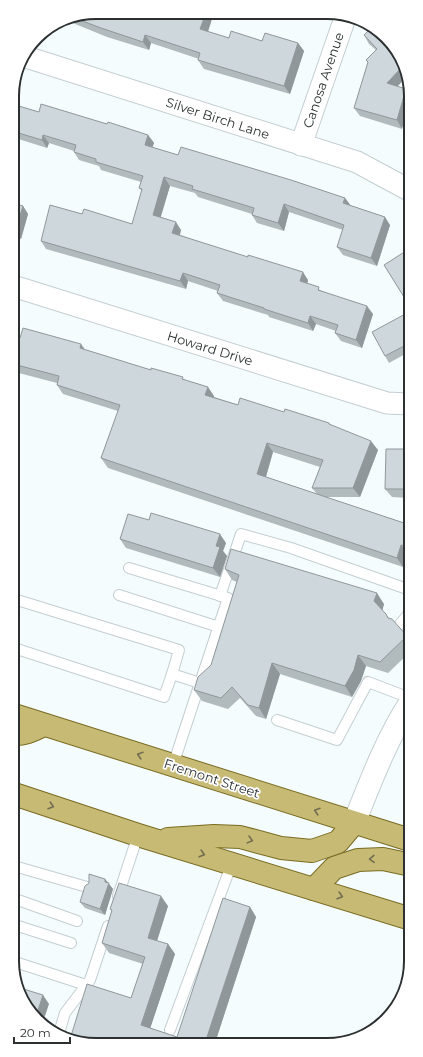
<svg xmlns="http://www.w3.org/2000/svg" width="423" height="1057" font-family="Montserrat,sans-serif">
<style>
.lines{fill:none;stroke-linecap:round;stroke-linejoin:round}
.lane-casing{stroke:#c4ced2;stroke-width:12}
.street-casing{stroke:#c4ced2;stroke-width:23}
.secondary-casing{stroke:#c4ced2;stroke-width:24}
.primary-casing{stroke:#796c21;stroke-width:24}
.lane{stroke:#fff;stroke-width:10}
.street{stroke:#fff;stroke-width:21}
.secondary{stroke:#fff;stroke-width:22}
.primary{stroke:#c7ba75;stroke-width:22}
.wall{fill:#b1babd;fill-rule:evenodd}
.shaded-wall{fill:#90979a}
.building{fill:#ced8dc;stroke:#90979a}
.oneway{stroke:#726e50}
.labels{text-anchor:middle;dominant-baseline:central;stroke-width:3.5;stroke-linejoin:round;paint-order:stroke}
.street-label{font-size:13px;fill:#2c3031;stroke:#fff}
.rim{fill:none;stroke:#2c3031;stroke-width:2}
</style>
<rect width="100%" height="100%" fill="#f5fcfe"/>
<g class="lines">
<!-- lane casing -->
<g class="lane-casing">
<g id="lane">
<polyline points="129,568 228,598 173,765"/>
<polyline points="119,595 219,627"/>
<polyline points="220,596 241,534 291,548 410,590"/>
<polyline points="14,599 179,650 172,674"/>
<polyline points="400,624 410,612"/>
<polyline points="14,648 164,697 172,674 200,683"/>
<polyline points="277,720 337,740 368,682 410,698"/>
<polyline points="14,866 87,887"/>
<polyline points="118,896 138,835"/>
<polyline points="15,899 77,921"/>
<polyline points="15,925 71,943"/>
<polyline points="15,962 86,985"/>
<polyline points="170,1030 232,863"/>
<polyline points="59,1033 65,1013 90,980 108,926"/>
</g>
</g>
<!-- street casing -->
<g class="street-casing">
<g id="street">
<polyline points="23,56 357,162 409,190"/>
<polyline points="301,145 346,15"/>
<polyline points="13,286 387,403 409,404"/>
</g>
</g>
<!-- secondary casing -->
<g class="secondary-casing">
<path id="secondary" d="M354,823C370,783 387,738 410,703"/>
</g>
<!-- primary casing -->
<g class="primary-casing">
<g id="primary">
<polyline points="14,715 410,840"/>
<path d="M14,734C25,735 35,729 44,725"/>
<polyline points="14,794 138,835 411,919"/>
<polyline points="168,839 214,836 240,837 281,848 312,851 338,842 354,823"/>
<polyline points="314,889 334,868 358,860 383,859 411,865"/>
</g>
</g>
<!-- lane -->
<use href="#lane" class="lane"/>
<!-- street -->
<use href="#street" class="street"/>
<!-- secondary -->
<use href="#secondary" class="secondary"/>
<!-- primary -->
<use href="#primary" class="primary"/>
</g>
<!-- wall -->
<g class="wall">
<polygon points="96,12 208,32 229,38 298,43 304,51 290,94 204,69 198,60 199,59 151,43 149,50 107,37 63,19"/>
<polygon points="364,35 408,75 398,86 402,129 360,116 354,108 368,63 366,60 376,50 369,44"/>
<polygon points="12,104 39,112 107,124 148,135 154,143 152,148 178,155 345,198 351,206 390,225 377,266 343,255 337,247 343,230 289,212 284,231 257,223 252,215 252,214 198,197 195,193 170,186 160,217 181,230 180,235 308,280 307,283 322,291 373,314 362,348 341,341 335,333 336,331 316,324 313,331 269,317 268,315 223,301 217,293 218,291 188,281 186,289 46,249 41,241 82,214 132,224 142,191 139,188 141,182 101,170 99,166 79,160 74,152 74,151 49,143 47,148 12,137"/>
<polygon points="13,203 23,206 28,214 21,239 13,236"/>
<polygon points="409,312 409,356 407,353 389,363 385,356"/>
<path d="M13,336L20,338L85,350L151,370L184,379L214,396V397L238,405L284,412L329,423L331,425L378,450L360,497H325L410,525V555L408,554L403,567L108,468L101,458L118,411L63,394L57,385V383L15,372L14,378H13ZM273,452L320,467L312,488L317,494L266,477Z"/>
<polygon points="409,449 409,498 392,497 385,489"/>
<polygon points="120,539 226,543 223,551 227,556 220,577 126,548"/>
<polygon points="225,569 384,604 382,610 389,618 407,636 410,640 410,652 388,673 366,666 361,681 352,697 280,674 266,719 256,716 240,698 228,709 202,701 194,690 211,665 237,582 232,580"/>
<polygon points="105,879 113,889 105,915 85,908 80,902"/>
<polygon points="168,906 157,941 168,944 175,954 150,1028 177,1037 250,907 256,917 215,1043 80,1043 71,1036 131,998 143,964 109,953 102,943 112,911 110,909"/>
</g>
<!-- shaded-wall -->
<g class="shaded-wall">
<polygon points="206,13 214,13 206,38 200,29"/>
<polygon points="145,35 151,43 149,50 143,42"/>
<polygon points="298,43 304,51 290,94 284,86"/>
<polygon points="403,66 408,75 393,91 387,83"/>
<polygon points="406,89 408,92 408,109 402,129 397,120"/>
<polygon points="43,135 49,143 47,148 42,140"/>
<polygon points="148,135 154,143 150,153 145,145"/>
<polygon points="164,177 170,186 159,223 153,215"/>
<polygon points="345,198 351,206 343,203"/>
<polygon points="284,204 289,212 284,231 278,223"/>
<polygon points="23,206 28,214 21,239 15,231"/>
<polygon points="385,217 390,225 377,266 371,258"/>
<polygon points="176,222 181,230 178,241 172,233"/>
<polygon points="303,272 308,280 306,289 300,281"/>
<polygon points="183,273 188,281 186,289 180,281"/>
<polygon points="367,306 373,314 362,348 356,340"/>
<polygon points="310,316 316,324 313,331 308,323"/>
<polygon points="81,344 88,354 80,348"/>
<polygon points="13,369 15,372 14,378 13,377"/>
<polygon points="208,387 214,396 212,404 205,395"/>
<polygon points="371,441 378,450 360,497 353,488"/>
<polygon points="267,443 273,452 264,483 257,474"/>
<polygon points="220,534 226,543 223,551 227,556 220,577 213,568 216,546"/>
<polygon points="401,545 408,554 403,567 397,558"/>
<polygon points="377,593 384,604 382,612 374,601"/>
<polygon points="358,655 366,666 361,681 352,697 345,686"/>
<polygon points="272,663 280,674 266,719 259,708"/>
<polygon points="105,879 113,889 105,915 100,909"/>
<polygon points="161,896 168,906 155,947 148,938"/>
<polygon points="250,907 256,917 215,1043 205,1043"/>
<polygon points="168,944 175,954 148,1035 141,1025"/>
<polygon points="43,995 49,1004 42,1025 40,1024 36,1016"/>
</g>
<!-- building -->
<g class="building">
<polygon points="96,12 206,13 200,29 229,38 231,31 262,41 265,33 298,43 284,86 198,60 200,53 145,35 143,42 101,28 72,17"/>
<polygon points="371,28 386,36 403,66 387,83 406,89 397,120 354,108 368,62 366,60 377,49 364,35"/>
<polygon points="12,104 39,112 41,104 107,124 108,122 148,135 145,145 178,155 181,147 291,180 345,198 343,203 385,217 371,258 337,247 344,225 284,204 278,223 252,215 254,208 192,189 193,186 164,177 153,215 176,222 172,233 248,257 248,255 303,272 300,281 319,287 318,290 367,306 356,340 335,333 338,325 310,316 308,323 264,309 264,308 217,293 220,285 183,273 180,281 41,241 50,205 82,214 84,209 132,224 142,189 139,188 143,176 96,162 96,159 74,152 76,145 43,135 42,140 12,131"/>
<polygon points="13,203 23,206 15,231 13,230"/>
<polygon points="409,249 409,305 384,265"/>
<polygon points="409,312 409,354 408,355 404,346 385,356 372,332"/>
<polygon points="23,328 81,344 80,348 151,370 151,368 183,377 182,379 208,387 205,395 238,405 240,398 284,412 285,409 329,423 329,424 371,441 353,488 312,488 323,460 267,443 257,474 410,525 410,547 401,545 397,558 101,458 120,405 57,385 59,376 13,364 13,336 20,338"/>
<polygon points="386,449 409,449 409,489 385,489"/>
<polygon points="151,513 220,534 216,546 220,547 213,568 120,539 128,514 149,520"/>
<polygon points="231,549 377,593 374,601 386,614 388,618 392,619 407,636 380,662 358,655 354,670 345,686 272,663 259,708 248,705 232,687 221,698 194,690 198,677 211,665 239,575 225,569"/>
<polygon points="89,874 105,879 105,882 109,883 100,909 80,902 85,886 89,883"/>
<polygon points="119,883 161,896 148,938 168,944 141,1025 177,1037 223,898 250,907 205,1043 80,1043 56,1032 71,1036 87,984 131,998 145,957 102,943 112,910 110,909"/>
<polygon points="17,987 43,995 36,1016"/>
</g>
<!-- one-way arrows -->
<defs><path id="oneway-chevron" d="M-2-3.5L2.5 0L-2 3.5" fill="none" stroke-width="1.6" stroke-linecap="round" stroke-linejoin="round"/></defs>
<g class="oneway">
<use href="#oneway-chevron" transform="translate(140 755) rotate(-163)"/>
<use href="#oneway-chevron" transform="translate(51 806) rotate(18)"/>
<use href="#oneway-chevron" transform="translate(317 811) rotate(-162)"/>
<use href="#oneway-chevron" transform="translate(250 840) rotate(15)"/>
<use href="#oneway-chevron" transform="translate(202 854) rotate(17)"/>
<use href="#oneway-chevron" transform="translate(372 859) rotate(178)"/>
<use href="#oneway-chevron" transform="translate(340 896) rotate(17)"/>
</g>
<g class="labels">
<!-- street labels -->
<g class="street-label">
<text transform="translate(323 80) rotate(-71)">Canosa Avenue</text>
<text transform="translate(218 118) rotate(18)">Silver Birch Lane</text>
<text transform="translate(210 348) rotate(17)">Howard Drive</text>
<text transform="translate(212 778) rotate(18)">Fremont Street</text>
</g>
</g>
<!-- crop -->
<path d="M0 0H423V1057H0ZM96 19H327A77 77 0 0 1 404 96V961A77 77 0 0 1 327 1038H96A77 77 0 0 1 19 961V96A77 77 0 0 1 96 19Z" fill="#fff" fill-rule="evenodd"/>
<path class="rim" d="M96 19H327A77 77 0 0 1 404 96V961A77 77 0 0 1 327 1038H96A77 77 0 0 1 19 961V96A77 77 0 0 1 96 19Z"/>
<!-- scale -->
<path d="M14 1037v6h56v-6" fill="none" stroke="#2c3031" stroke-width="2"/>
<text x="20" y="1037" font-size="12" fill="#2c3031" stroke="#ffffff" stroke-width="3" paint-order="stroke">20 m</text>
</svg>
